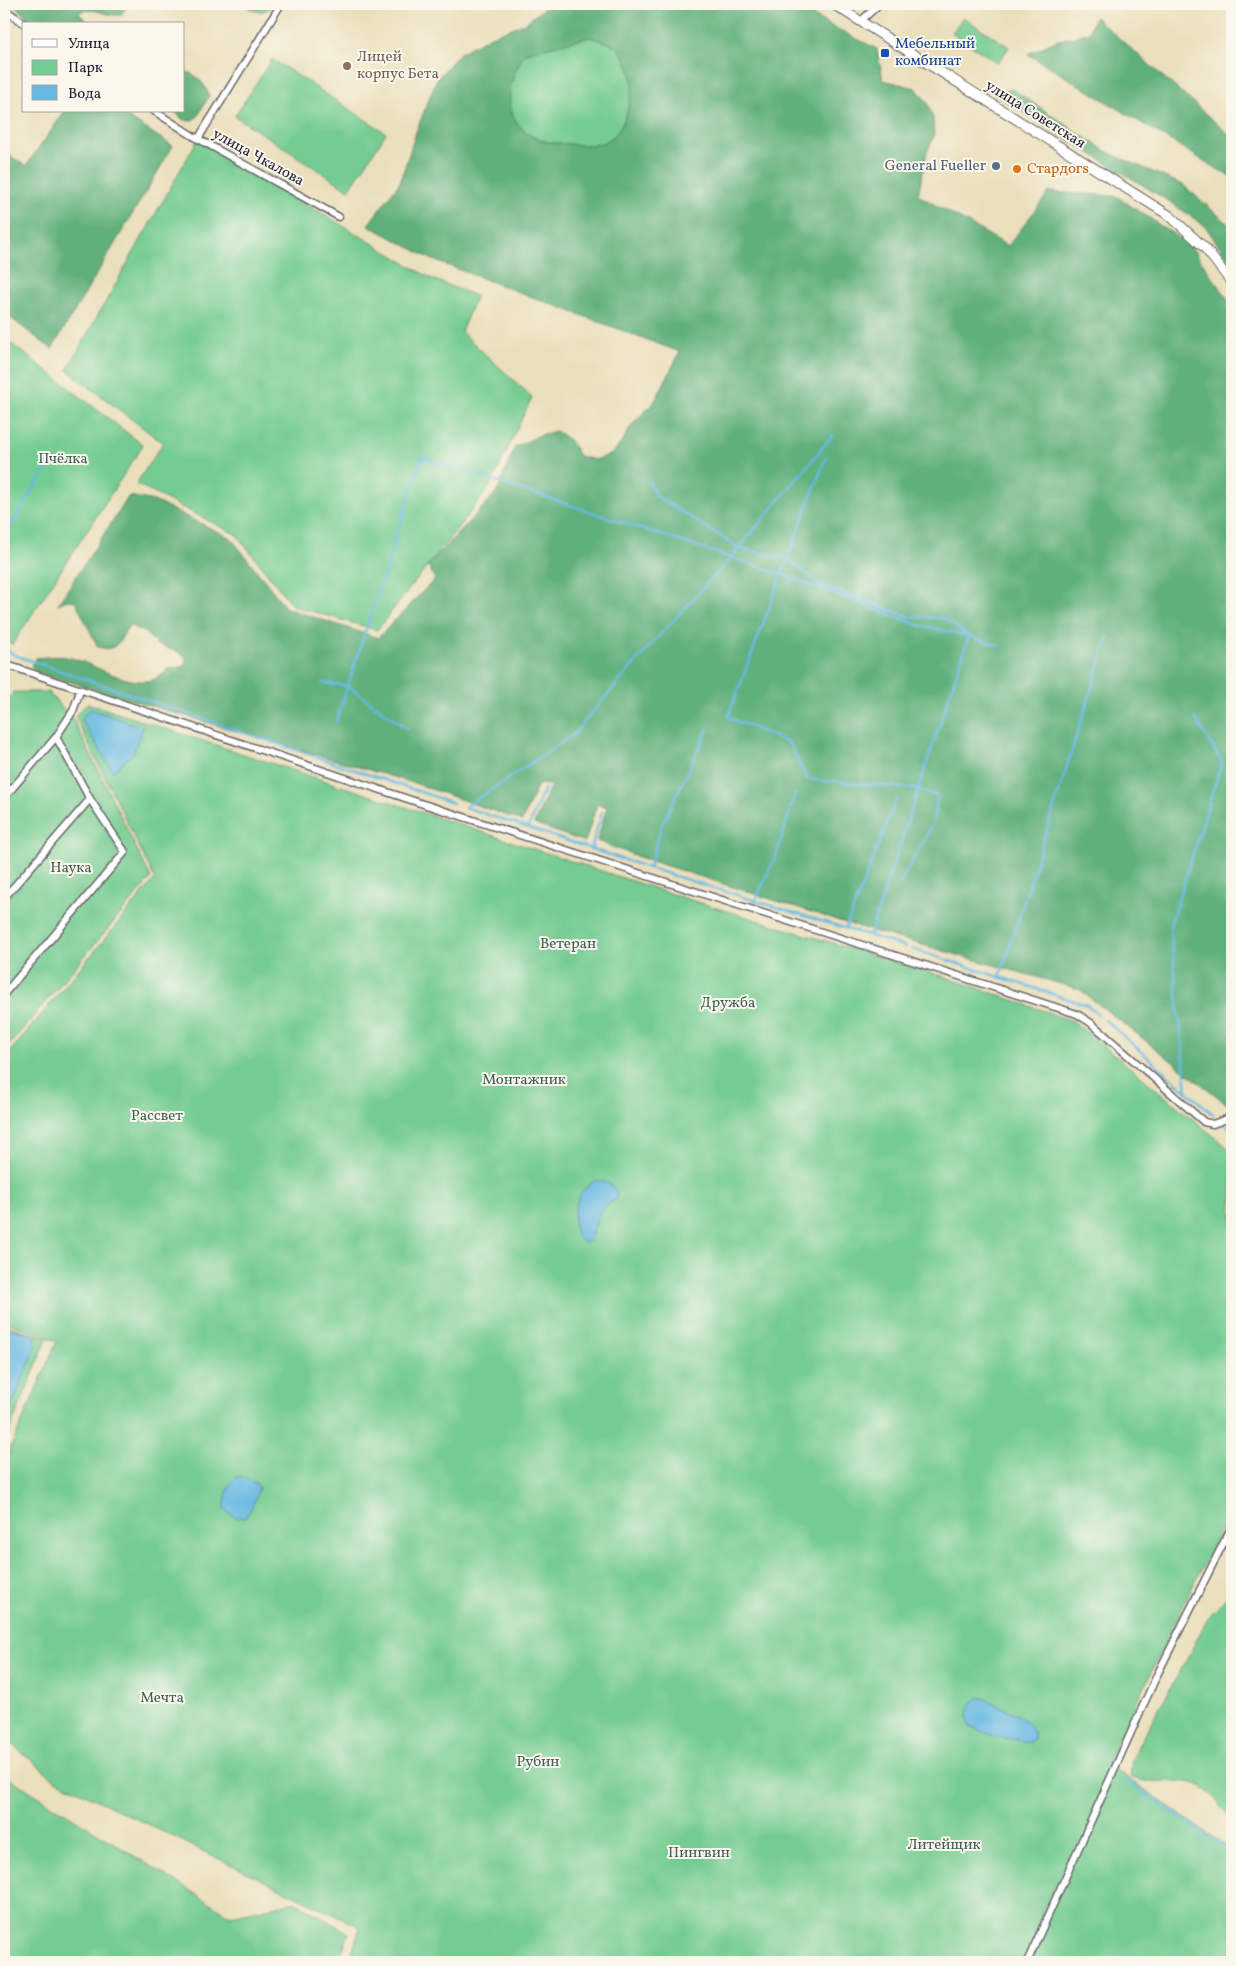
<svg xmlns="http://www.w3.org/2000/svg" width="1236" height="1966" font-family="Vollkorn,serif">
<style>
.green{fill:#75cc92;stroke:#4c7766}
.forest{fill:#60b07c;stroke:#41695c;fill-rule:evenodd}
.water{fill:#67b9e2;stroke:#446e8e}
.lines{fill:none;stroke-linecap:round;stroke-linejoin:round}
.stream{stroke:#67b9e2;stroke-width:2.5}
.street-casing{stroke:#686468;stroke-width:9}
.secondary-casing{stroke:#686468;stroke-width:11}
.street{stroke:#fff;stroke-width:6}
.secondary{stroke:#fff;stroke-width:9}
.transit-dot{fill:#1a4fb4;stroke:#fbf7ec;stroke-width:2}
.education-dot{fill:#8d6e63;stroke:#fbf7ec;stroke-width:2}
.service-dot{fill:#5c6f8a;stroke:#fbf7ec;stroke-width:2}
.food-dot{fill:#e8710a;stroke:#fbf7ec;stroke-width:2}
.labels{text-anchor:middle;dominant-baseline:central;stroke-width:4;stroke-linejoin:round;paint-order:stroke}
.transit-label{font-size:15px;fill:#164399;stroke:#fbf7ec;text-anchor:start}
.education-label{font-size:15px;fill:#785e54;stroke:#fbf7ec;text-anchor:start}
.street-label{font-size:15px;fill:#22223b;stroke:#fbf7ec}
.service-label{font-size:15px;fill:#4e5e75;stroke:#fbf7ec;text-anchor:end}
.food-label{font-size:15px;fill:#c56008;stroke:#fbf7ec;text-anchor:start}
.park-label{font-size:15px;fill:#3f5e59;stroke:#fbf7ec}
</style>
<rect width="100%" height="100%" fill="#fbf7ec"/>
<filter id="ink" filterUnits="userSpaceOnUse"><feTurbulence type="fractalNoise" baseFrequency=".02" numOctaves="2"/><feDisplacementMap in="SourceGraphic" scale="10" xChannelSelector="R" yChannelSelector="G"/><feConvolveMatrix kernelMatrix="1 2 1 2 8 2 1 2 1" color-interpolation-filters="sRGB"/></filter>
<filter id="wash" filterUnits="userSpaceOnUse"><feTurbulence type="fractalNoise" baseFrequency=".0096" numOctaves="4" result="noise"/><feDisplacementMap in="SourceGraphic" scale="20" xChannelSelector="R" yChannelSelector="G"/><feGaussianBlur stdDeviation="1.12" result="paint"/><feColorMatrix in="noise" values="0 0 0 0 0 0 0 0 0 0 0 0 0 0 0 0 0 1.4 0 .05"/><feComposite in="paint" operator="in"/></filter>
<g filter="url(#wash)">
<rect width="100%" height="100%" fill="#eadfbb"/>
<!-- green -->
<g class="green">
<polygon points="963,17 1009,47 998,63 952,33"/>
<path d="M589,37C617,44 624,49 632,78C634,87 631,95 629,104C627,113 622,128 615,135C602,147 585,146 568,144C559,143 547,143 538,139C499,122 506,82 525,53Z"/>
<polygon points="272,59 386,133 349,190 235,116"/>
<polygon points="198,139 432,279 476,296 461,332 532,397 489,488 377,630 293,606 237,535 136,484 163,443 67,370"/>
<polygon points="4,338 143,445 12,645 4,638"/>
<polygon points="13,692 48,692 73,719 151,878 4,1051 4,710"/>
<polygon points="87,703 684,898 958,981 1073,1021 1232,1151 1232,1505 1107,1764 1232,1850 1232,1962 349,1962 360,1927 56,1780 4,1738 4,1473 9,1452 57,1341 4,1321 4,1059 155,879 75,716"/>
<polygon points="4,1324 47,1339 4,1444"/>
<path d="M1232,1591V1818C1224,1810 1212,1793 1203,1787C1181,1775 1152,1787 1130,1777L1132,1759L1140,1742L1187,1659L1207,1619Z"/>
<polygon points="4,1775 231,1916 296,1902 349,1933 338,1962 4,1962"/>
</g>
<!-- forest -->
<g class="forest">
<path d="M13,4H128L121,15C103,17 100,6 78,12L89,24H34Z"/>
<path d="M246,4H276C267,13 253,15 246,4Z"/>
<path d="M550,4H796L822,21L877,49L883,80L916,88L927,102L933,118L934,136L927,152L918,195L1008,246L1049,192L1116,196L1190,245L1232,305V1108L1079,989L855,926L639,857L597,841L607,807L597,804L585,842L534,824L551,785L538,784L522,821L420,785L36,672L31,666L36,658C48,657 60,655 71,658C99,665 144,699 168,669L185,666L186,658L179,652L156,644L144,632L129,625C120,639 118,653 98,647L75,601L67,600L58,604L129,496L154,501L231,538L286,608L378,638L435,579L428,565L497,492L515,447L540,435L556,431L570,440L579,456L595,460L612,454L623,441L631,426L655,401L680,352L433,260L368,225L400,182L417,129L437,79L460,53L491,36L525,23ZM589,37C617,44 624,49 632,78C634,87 631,95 629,104C627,113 622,128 615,135C602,147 585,146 568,144C559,143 547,143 538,139C499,122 506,82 525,53Z"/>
<polygon points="1095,17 1232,137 1232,178 1028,54 1058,40 1074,37 1089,32"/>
<path d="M184,71C196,74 205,83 209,96L197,117L190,121L182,119L175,111H184Z"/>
<polygon points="1012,89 1107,152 1183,185 1232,227 1232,265 1205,226 1167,200 993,94"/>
<polygon points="65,111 118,111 173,146 52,349 4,313 4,152 26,166"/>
</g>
<!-- water -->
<g class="water">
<polygon points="90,709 143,727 133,753 113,772 81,719"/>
<path d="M594,1181C605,1180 614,1184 617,1195L616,1199L601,1209L589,1241L584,1243C569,1236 573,1202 582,1192C585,1188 590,1185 594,1181Z"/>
<path d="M4,1329C15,1330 26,1331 36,1336L35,1350L4,1424Z"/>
<path d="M240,1476L257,1484L259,1488L252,1507L245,1518C236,1518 229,1515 224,1508C226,1497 228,1480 240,1476Z"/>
<path d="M978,1698H984C1000,1707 1035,1718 1034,1739L1029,1742L994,1736L970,1727C966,1717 968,1704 978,1698Z"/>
</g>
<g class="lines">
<!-- stream -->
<g class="stream">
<polyline points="826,457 728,717 789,743 807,779 918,789 938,796 932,826 900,883"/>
<polyline points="649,481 655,495 739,548 788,559 821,585 910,617 943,618 969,636 870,935"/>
<polyline points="4,536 46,469"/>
<polyline points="4,647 14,655 453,803"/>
<polyline points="323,683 348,686 408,729"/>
<polyline points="336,722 422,457 781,574 918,625 969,636 1000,646"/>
<polyline points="465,807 573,735 648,648 731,558 833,435"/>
<polyline points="465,807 649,868 906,947"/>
<polyline points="528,828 545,788"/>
<polyline points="591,849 602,812"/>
<polyline points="649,868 662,825 708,729"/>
<polyline points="755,901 777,853 795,794"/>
<polyline points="846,927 897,798"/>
<polyline points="912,949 1087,1005 1098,1014"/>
<polyline points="1000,977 1108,637"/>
<polyline points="1105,1020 1214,1115"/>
<polyline points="1187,1091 1170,926 1222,762 1195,718"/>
<polyline points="1223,1123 1232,1130"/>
<polyline points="1125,1780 1232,1853"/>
</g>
</g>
</g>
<g filter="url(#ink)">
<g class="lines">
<!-- street casing -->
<g class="street-casing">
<g id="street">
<polyline points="4,9 25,24"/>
<polyline points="861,21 879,4"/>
<polyline points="154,111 193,136 339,217"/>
<polyline points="198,139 281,4"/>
<polyline points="4,664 417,802 1077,1014 1091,1023 1204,1122 1213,1124 1232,1117"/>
<polyline points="4,798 56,737"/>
<polyline points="4,898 90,799"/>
<polyline points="4,994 125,852 90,799 56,737 73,711 80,691"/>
<polyline points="1027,1962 1157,1675 1232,1526"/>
</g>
</g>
<!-- secondary casing -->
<g class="secondary-casing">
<polyline id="secondary" points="833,4 1170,216 1205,248 1232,283"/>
</g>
<!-- street -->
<use href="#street" class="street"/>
<!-- secondary -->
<use href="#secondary" class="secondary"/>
</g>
</g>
<!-- markers -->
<rect class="transit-dot" x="880" y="48" width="10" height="10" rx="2.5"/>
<circle class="education-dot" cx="347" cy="66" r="5"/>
<circle class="service-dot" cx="996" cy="166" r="5"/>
<circle class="food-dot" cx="1017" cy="169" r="5"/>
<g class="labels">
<!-- transit labels -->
<g class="transit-label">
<text x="895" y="44">Мебельный<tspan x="895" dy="17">комбинат</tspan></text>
</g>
<!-- education labels -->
<g class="education-label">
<text x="357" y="57">Лицей<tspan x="357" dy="17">корпус Бета</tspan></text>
</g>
<!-- street labels -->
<g class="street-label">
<text transform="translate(1035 115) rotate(32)">улица Советская</text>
<text transform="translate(258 158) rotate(29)">улица Чкалова</text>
</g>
<!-- service labels -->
<g class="service-label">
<text x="986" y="166">General Fueller</text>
</g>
<!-- food labels -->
<g class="food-label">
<text x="1027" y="169">Стардогs</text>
</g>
<!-- park labels -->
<g class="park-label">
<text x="63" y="459">Пчёлка</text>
<text x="71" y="868">Наука</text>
<text x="568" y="944">Ветеран</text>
<text x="728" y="1003">Дружба</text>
<text x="524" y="1080">Монтажник</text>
<text x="157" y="1116">Рассвет</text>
<text x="162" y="1698">Мечта</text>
<text x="538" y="1762">Рубин</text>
<text x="944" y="1845">Литейщик</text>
<text x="699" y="1853">Пингвин</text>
</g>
</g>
<!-- margin -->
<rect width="1236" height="1966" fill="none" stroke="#fbf7ec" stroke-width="20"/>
<!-- legend -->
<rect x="22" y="22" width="162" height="90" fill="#fbf7ec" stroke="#a4a2a5"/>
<rect x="32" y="39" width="25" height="8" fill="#ffffff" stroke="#a4a2a5"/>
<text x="68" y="48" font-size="15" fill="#22223b">Улица</text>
<rect x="32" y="60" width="25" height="15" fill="#75cc92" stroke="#a4a2a5"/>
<text x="68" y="72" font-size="15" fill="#22223b">Парк</text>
<rect x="32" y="85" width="25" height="15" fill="#67b9e2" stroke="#a4a2a5"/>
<text x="68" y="98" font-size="15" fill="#22223b">Вода</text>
</svg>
